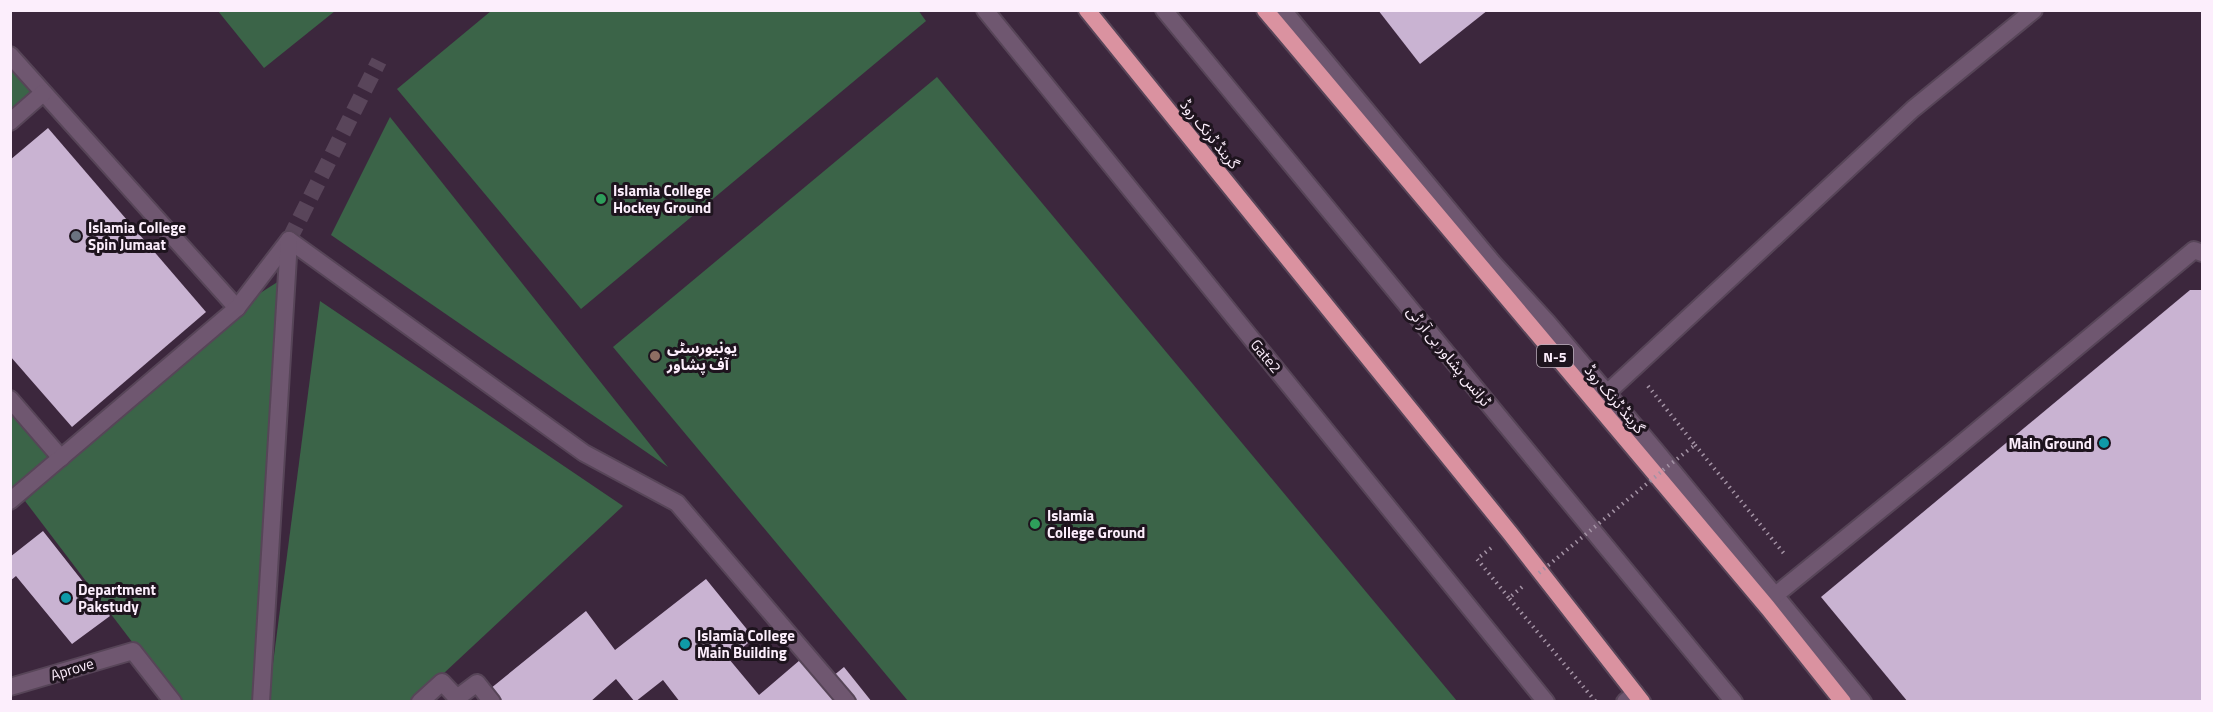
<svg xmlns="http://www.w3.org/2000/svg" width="2213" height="712" font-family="'Titillium Web','Noto Sans Arabic',sans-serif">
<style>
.park{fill:#3b6448}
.building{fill:#c9b3d2}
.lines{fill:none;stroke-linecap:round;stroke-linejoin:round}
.minor-tunnel{stroke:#59455a;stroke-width:16;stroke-dasharray:16 8;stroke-linecap:butt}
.service-casing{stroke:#574558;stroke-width:20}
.minor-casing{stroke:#574558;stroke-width:20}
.trunk-casing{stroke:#574558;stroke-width:20}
.path{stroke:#a493a5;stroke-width:4;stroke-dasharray:1.5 4.5;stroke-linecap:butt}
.service{stroke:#6f5770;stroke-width:16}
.minor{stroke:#6f5770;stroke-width:16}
.trunk{stroke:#da92a0;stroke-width:16}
.path-bridge{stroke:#a493a5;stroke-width:4;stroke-dasharray:1.5 4.5;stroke-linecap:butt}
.leisure-dot{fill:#2e9e5b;stroke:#1e141e;stroke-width:2}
.worship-dot{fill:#6b7280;stroke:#1e141e;stroke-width:2}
.education-dot{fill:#8d6e63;stroke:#1e141e;stroke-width:2}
.culture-dot{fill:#0f9aa8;stroke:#1e141e;stroke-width:2}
.labels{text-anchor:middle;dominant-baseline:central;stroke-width:6;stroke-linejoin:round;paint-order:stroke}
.shield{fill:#1e141e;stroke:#b9adb9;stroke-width:1.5}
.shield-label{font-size:14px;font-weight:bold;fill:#fceefc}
.street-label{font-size:15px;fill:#fceefc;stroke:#1e141e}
.poi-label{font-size:15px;font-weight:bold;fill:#fceefc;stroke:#1e141e;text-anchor:start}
</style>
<rect width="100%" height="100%" fill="#3c273d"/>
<!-- park -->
<g class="park">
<polygon points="918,10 926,21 581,309 397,89 491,11"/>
<polygon points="218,11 335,11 264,68"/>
<polygon points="10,55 43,93 10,122"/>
<polygon points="937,77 1457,701 908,701 613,347"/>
<polygon points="390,117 668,467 331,235"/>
<polygon points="290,274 261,701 177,701 25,501 237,308"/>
<polygon points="320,301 623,506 414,701 268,702"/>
<polygon points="10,400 64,463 11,510 10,510"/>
</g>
<!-- building -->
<g class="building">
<polygon points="1378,10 1488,10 1420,64"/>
<polygon points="48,128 206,312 72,427 10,356 10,160"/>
<polygon points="2190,290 2202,290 2202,702 1908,702 1821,597"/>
<polygon points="43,531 110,616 72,644 16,576 10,581 10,557"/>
<polygon points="706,579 754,638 729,659 759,695 800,660 821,686 844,667 872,702 680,702 663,680 635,702 616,679 590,702 492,702 485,693 586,611 615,650"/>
</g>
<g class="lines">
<!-- minor-tunnel -->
<polyline class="minor-tunnel" points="289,240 379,61"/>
<!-- service casing -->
<g class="service-casing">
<g id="service">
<polyline points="1164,10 1734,702"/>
<polyline points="1283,10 1493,263 1547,322 1655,450 1863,702"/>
<polyline points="1767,602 1943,459 2194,250 2202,253"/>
</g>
</g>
<!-- minor casing -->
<g class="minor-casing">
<g id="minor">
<polyline points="985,10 1546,702"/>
<polyline points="10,55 237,308"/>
<polyline points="10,122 43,93"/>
<polyline points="1607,393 1913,109 2034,10"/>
<polyline points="10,399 61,458"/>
<polyline points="10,501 237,308 289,240 584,453 677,503 847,702"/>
<polyline points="10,687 133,651 173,702"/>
<polyline points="261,702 289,240"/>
<polyline points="420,702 442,682 457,698 477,683 492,702"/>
<polyline points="1625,702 1635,693"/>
</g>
</g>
<!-- trunk casing -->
<g class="trunk-casing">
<g id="trunk">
<polyline points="1087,10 1510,533 1642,702"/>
<polyline points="1265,10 1768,608 1843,702"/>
</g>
</g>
<!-- path -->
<g class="path">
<polyline points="1648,386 1695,445 1691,448"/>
<polyline points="1695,445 1786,556"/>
<polyline points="1491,548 1477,559 1509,598"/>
<polyline points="1522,587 1509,598 1596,702"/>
</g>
<!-- service -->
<use href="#service" class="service"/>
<!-- minor -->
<use href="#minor" class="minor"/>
<!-- trunk -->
<use href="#trunk" class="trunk"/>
<!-- path-bridge -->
<g class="path-bridge">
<polyline points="1663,470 1691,448"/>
<polyline points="1539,573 1661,472"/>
</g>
</g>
<!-- markers -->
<g class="leisure-dot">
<circle cx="601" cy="199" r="6"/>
<circle cx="1035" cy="524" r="6"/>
</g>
<circle class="worship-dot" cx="76" cy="236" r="6"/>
<circle class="education-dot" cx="655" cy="356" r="6"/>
<g class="culture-dot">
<circle cx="2104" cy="443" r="6"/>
<circle cx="66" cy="598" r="6"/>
<circle cx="685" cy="644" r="6"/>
</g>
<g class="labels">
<!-- shield labels -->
<rect class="shield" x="1537" y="345" width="36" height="22" rx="4.5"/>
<g class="shield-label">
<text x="1555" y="356">N-5</text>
</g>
<!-- street labels -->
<g class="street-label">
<text transform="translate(1210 134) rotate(51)">گرینڈ ٹرنک روڈ</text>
<text transform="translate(1266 356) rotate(51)">Gate2</text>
<text transform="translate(1449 356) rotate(51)">ٹرانس پشاور بی آر ٹی</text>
<text transform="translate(1615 399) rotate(50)">گرینڈ ٹرنک روڈ</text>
<text transform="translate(72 669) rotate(-17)">Aprove</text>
</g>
<!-- poi labels -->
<g class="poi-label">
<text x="613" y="190">Islamia College<tspan x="613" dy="17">Hockey Ground</tspan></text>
<text x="88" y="227">Islamia College<tspan x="88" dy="17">Spin Jumaat</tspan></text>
<text x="667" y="347">یونیورسٹی<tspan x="667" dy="17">آف پشاور</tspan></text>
<text x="2092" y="443" text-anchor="end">Main Ground</text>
<text x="1047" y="515">Islamia<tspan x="1047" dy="17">College Ground</tspan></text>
<text x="78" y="589">Department<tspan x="78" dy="17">Pakstudy</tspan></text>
<text x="697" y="635">Islamia College<tspan x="697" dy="17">Main Building</tspan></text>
</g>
</g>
<!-- border -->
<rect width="2213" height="712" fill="none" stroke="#fceefc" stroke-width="24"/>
</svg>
